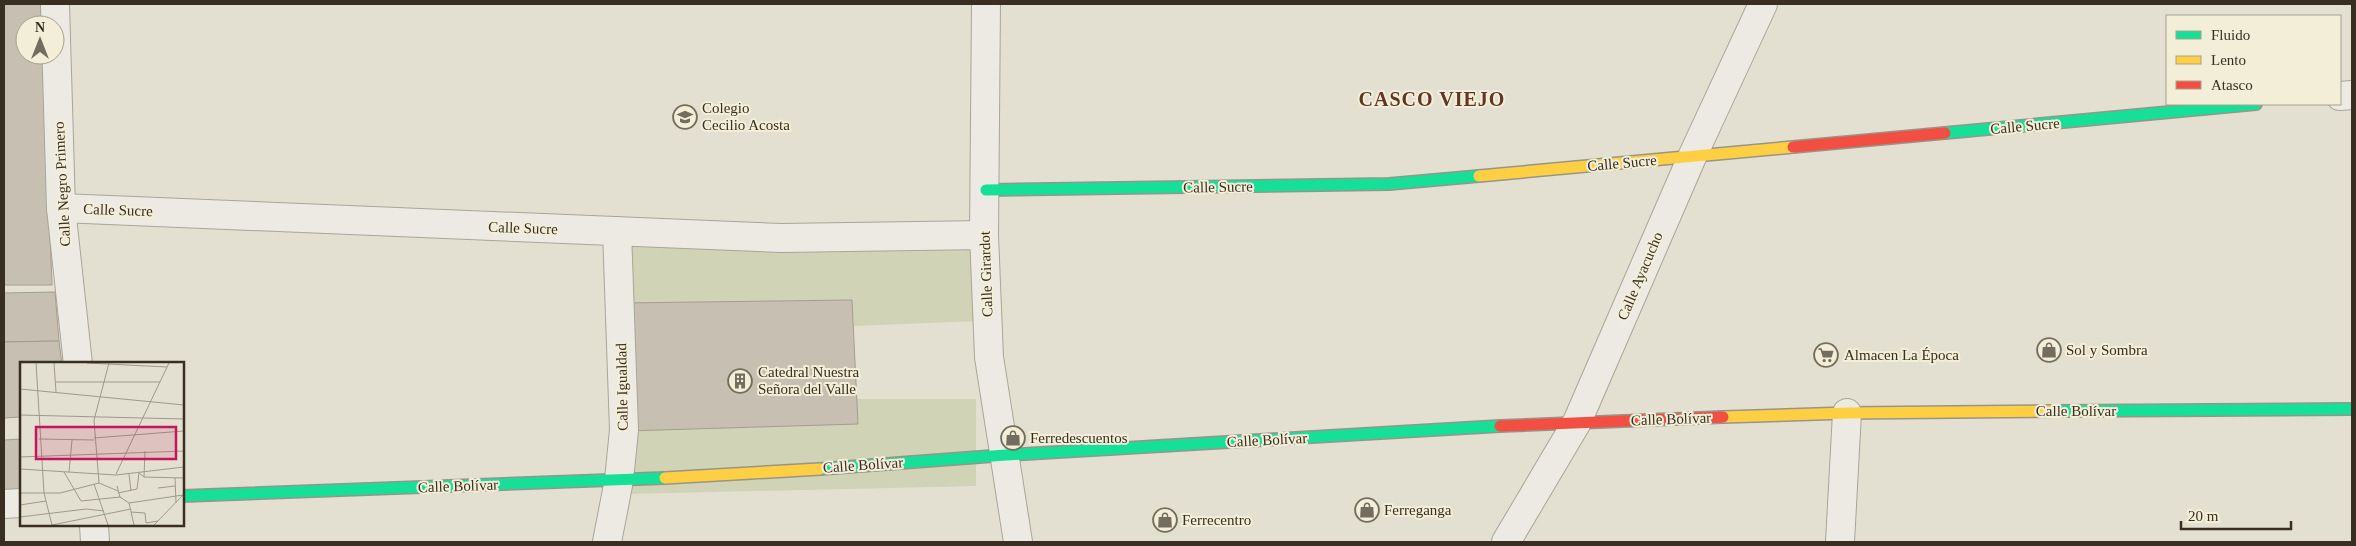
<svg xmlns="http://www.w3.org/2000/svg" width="2356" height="546" font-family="Georgia,serif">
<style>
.green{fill:#d0d3b5}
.building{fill:#c7bfb2;stroke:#a49c90}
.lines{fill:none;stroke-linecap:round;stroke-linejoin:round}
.street-casing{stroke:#a9a599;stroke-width:30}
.fast-casing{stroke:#99948a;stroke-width:14}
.slow-casing{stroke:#99948a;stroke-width:14}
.jam-casing{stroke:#99948a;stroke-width:14}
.street{stroke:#eceae2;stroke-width:28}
.fast{stroke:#16e098;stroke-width:11}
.slow{stroke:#ffcf43;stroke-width:11}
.jam{stroke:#f24e42;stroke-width:11}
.labels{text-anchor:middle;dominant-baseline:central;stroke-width:4;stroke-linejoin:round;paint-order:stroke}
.poi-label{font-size:15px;fill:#382e22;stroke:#f3eed8;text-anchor:start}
.street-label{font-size:15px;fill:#382e22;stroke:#f3eed8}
.district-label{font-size:20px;font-weight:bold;letter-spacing:1px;fill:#623624;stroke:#f3eed8}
.inset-road{fill:none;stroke:#9f998b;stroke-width:1}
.view{fill:#c2185b;fill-opacity:0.15;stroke:#c2185b;stroke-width:2.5}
.inset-edge{fill:none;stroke:#382e22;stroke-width:2.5}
</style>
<rect width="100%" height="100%" fill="#e3e0d1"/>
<!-- green -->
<g class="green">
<polygon points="618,232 978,248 978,321 854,326 852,300 621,303"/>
<polygon points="857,399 976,399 976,486 628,494 626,431"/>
</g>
<!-- building -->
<g class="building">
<polygon points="4,4 41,4 41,25 25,25 25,55 43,55 52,285 4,285"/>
<polygon points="55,292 59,341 4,342 4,293"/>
<polygon points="852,300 858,424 626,431 621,303"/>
<polygon points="59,341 62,364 21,364 21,417 4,418 4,342"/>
<polygon points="21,439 21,490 4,490 4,440"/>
</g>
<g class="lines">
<!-- street casing -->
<g class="street-casing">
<g id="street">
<polyline points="55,4 61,208 78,364"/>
<polyline points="986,4 984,235 989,357 1018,542"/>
<polyline points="2340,96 2352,95"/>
<polyline points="61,208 781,238 984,235"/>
<polyline points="4,504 21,503"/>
<polyline points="94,525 95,542"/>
<polyline points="607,542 619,480 624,430 617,231"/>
<polyline points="1506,542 1577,422 1692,157 1763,4"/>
<polyline points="1840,542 1847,413"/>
</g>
</g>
<!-- fast casing -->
<g class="fast-casing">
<g id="fast">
<polyline points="1945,133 2256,104"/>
<polyline points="986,190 1389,184 1479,176"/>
<polyline points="2055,411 2352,409"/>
<polyline points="820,469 1006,455 1500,426"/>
<polyline points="182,496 665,478"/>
</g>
</g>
<!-- slow casing -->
<g class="slow-casing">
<g id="slow">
<polyline points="1479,176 1793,147"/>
<polyline points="1723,417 1847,413 2055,411"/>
<polyline points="665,478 820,469"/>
</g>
</g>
<!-- jam casing -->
<g class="jam-casing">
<g id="jam">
<polyline points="1793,147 1945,133"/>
<polyline points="1500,426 1723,417"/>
</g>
</g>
<!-- street -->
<use href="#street" class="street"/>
<!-- fast -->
<use href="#fast" class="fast"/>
<!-- slow -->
<use href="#slow" class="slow"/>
<!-- jam -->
<use href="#jam" class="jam"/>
</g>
<!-- icons -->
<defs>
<g id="school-ring" transform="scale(1.25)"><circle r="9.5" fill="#f3eed8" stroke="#746c5f" stroke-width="1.5"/><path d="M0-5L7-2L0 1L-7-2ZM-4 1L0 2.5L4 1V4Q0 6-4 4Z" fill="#746c5f"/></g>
<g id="shop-ring" transform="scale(1.25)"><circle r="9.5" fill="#f3eed8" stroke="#746c5f" stroke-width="1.5"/><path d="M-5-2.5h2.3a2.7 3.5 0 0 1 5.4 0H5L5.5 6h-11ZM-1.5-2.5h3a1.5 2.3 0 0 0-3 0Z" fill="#746c5f"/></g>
<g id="supermarket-ring" transform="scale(1.25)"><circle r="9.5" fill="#f3eed8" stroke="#746c5f" stroke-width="1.5"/><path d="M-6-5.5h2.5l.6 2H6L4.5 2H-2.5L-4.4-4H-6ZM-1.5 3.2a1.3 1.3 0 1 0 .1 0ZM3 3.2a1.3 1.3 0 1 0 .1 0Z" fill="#746c5f"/></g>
<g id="building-ring" transform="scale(1.25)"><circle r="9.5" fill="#f3eed8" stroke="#746c5f" stroke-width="1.5"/><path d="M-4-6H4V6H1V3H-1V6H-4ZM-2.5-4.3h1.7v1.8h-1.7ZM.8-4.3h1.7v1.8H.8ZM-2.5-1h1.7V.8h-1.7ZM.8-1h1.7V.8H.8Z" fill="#746c5f"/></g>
</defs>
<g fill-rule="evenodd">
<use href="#school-ring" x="685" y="117"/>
<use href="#shop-ring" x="2049" y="350"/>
<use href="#supermarket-ring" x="1826" y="355"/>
<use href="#building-ring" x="740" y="381"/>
<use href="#shop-ring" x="1013" y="438"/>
<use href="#shop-ring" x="1367" y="510"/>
<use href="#shop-ring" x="1165" y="520"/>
</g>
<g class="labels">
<!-- poi labels -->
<g class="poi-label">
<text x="702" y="108">Colegio<tspan x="702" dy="17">Cecilio Acosta</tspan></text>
<text x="2066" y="350">Sol y Sombra</text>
<text x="1844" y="355">Almacen La Época</text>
<text x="758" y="372">Catedral Nuestra<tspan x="758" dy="17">Señora del Valle</tspan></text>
<text x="1030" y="438">Ferredescuentos</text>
<text x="1384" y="510">Ferreganga</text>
<text x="1182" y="520">Ferrecentro</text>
</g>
<!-- street labels -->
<g class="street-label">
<text transform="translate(2025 126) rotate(-5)">Calle Sucre</text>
<text transform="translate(1622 163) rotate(-5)">Calle Sucre</text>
<text transform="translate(62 184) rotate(-93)">Calle Negro Primero</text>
<text transform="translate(1218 187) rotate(-1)">Calle Sucre</text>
<text transform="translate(118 210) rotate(2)">Calle Sucre</text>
<text transform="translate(523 228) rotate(2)">Calle Sucre</text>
<text transform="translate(986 274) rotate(-92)">Calle Girardot</text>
<text transform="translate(1640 276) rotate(-67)">Calle Ayacucho</text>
<text transform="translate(622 387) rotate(-91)">Calle Igualdad</text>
<text x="2076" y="411">Calle Bolívar</text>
<text transform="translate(1671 419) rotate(-2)">Calle Bolívar</text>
<text transform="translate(1267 440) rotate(-3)">Calle Bolívar</text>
<text transform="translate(863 465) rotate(-4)">Calle Bolívar</text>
<text transform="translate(458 486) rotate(-2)">Calle Bolívar</text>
</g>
<!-- district labels -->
<g class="district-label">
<text x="1432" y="99">CASCO VIEJO</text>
</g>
</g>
<!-- overview -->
<g transform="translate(20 362)">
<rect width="164" height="164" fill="#e3e0d1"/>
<path class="inset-road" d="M16,1L24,131L32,163M34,1L36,30M67,1L147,5M36,20H140M0,27L164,43M0,53L164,57M74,76L164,69M19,77L74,78M0,95L164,89M0,107L96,113L164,105M44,110L61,139L100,135M49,110L52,78M119,111L124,115L164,116M96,112L149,1M109,112L111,129M124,115L125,89M155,116L156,141M79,121L74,58L89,1M74,122L88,163M97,124L100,135L109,141L163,133M138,126L155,124M0,131H40L79,121L98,129M98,131L117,127L119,111M109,141L114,163M0,143L26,139M111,150L125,151L126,161L138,159M0,155L66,147L84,149M32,163L111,147M134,163L163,133"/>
<path class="view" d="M16,65H156V97H16Z"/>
<rect width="164" height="164" class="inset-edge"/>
</g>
<!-- border -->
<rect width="2356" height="546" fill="none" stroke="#382e22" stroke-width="10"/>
<!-- legend -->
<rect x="2166" y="15" width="175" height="90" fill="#f3eed8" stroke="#a8a18f"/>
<rect x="2176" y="31" width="25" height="8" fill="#16e098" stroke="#a8a18f"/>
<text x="2211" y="40" font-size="15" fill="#382e22">Fluido</text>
<rect x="2176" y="56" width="25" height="8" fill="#ffcf43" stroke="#a8a18f"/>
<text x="2211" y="65" font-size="15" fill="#382e22">Lento</text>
<rect x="2176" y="81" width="25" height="8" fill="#f24e42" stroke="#a8a18f"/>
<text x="2211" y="90" font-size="15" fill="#382e22">Atasco</text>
<!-- north arrow -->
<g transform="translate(40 40)"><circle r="24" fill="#f3eed8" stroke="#a8a18f"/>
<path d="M0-4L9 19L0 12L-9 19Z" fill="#746c5f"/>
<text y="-8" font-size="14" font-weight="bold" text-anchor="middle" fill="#382e22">N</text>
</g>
<!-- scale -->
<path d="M2181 521v8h110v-8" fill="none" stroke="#382e22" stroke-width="2.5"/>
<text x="2188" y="521" font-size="15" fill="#382e22" stroke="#f3eed8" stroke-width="4" paint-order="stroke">20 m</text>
</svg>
